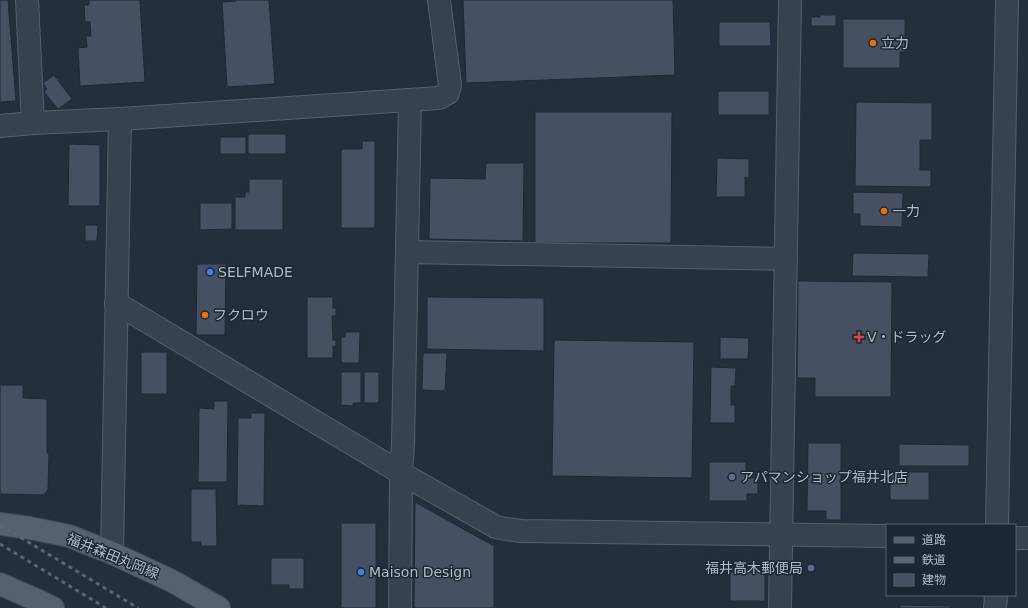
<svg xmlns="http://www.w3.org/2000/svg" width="1028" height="608" font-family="'DejaVu Sans','Noto Sans JP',sans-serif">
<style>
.building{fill:#455162;stroke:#1f2835}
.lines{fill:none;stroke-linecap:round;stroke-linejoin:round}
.minor-casing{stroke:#565f6c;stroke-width:24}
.major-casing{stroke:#414a57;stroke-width:24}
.minor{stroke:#38414e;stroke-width:22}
.major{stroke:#56606e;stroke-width:22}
.rail{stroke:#5a6575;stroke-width:3;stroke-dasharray:4 4;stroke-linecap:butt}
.food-dot{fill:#e8710a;stroke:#1d2633;stroke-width:1.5}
.shop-dot{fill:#3f7fe0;stroke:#1d2633;stroke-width:1.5}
.health-dot{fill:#e0444e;stroke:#1d2633;stroke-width:1.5}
.service-dot{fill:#5c6f8a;stroke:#1d2633;stroke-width:1.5}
.labels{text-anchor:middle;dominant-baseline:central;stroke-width:3;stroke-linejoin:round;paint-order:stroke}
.poi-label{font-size:14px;fill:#b4bcc9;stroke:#1d2633;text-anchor:start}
.street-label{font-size:14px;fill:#b4bcc9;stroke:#1d2633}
</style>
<rect width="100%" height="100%" fill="#242f3e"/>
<!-- building -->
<g class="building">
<polygon points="0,0 8,0 16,101 0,102"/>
<polygon points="89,0 140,0 145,82 80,86 78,48 87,47 86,36 91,36 90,22 85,22 84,5 89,5"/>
<polygon points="236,0 269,0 275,84 227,87 222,2 236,1"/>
<polygon points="463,0 673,0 675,75 466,83"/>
<polygon points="820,15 836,15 836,26 811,26 811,17 820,17"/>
<polygon points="843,19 905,19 905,52 900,52 900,68 843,68"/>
<polygon points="719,22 770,22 771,46 719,46"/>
<polygon points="54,75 72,99 58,109 44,92 47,89 43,83"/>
<rect x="718" y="91" width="51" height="24"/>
<polygon points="856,102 932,103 932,140 920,140 920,170 931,170 931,187 855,186"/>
<polygon points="535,112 672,112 671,243 535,243"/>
<rect x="248" y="134" width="38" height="20"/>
<rect x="220" y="137" width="26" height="17"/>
<polygon points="362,141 375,141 375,228 341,228 341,149 362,149"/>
<polygon points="69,144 100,145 100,206 68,206"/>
<polygon points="717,158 749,159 749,178 745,177 745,197 716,197"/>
<polygon points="486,163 524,163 523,241 429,239 430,178 485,179"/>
<polygon points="249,179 283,179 283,230 235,230 235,197 245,197 245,192 249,192"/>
<polygon points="853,192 903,193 902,227 860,226 860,214 853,214"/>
<polygon points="200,203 232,203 232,229 200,230"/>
<polygon points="85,225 98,225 97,241 85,241"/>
<polygon points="853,253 929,254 928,277 852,276"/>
<polygon points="197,264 226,264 225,335 196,335"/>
<polygon points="798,281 892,282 891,397 815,397 815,378 797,378"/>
<polygon points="307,297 333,297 333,308 336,308 336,316 332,316 333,340 336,340 336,347 333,346 333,358 307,358"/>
<polygon points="427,297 544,298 544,351 427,349"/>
<polygon points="345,332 360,332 359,363 341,363 341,337 345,337"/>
<polygon points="720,337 749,338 748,359 720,359"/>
<polygon points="554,340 694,342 692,478 552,476"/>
<rect x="141" y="352" width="26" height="42"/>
<polygon points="423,353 447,353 445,391 422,390"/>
<polygon points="711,367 736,368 735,386 731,386 731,405 735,405 735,423 710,423"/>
<polygon points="341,372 361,372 361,403 353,403 353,406 341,405"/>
<rect x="364" y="372" width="15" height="31"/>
<polygon points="0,385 23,385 23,398 47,399 47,453 49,453 48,490 43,495 0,494"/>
<polygon points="214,401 228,401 227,482 198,482 199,408 214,409"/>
<polygon points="251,413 265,413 264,506 237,505 238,418 251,418"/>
<polygon points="808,443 841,443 841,520 826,520 826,511 807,511"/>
<polygon points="899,444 969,445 969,466 899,466"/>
<polygon points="709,462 746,462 746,478 758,478 758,494 747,494 747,501 709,501"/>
<rect x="890" y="472" width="39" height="28"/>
<polygon points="191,489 216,489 217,546 201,546 201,542 191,542"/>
<polygon points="415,502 494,546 494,608 414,608"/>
<rect x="341" y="523" width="35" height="85"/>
<polygon points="271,558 304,558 304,589 289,589 289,585 271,585"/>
<rect x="730" y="572" width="35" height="29"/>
<polygon points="900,605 950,606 950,608 900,608"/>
</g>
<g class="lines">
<!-- minor casing -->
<g class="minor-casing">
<g id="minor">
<polyline points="27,0 33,123"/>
<polyline points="0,126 33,123 120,119 439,98 448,93 450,85 439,0"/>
<polyline points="407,252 786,259"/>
<polyline points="116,303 401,473 496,527 506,529 522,531 887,536"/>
<polyline points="997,525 1007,0"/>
<polyline points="1015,538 1028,538"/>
<polyline points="112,553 120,119"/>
<polyline points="400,608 401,473 403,443 410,100"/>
<polyline points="780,608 790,0"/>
<polyline points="995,608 996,595"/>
</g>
</g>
<!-- major casing -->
<g class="major-casing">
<g id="major">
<polyline points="0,524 30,528 69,536 112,553 172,581 219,608"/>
<polyline points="0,584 39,601 53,608"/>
</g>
</g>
<!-- minor -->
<use href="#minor" class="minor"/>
<!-- major -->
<use href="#major" class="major"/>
<!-- rail -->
<g class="rail">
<polyline points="0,525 138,608"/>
<polyline points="0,544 106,608"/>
</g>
</g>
<!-- markers -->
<g class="food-dot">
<circle cx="873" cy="43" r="4"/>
<circle cx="884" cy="211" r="4"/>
<circle cx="205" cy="315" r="4"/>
</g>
<g class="shop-dot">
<circle cx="210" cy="272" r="4"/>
<circle cx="361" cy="572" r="4"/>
</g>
<path class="health-dot" d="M857 331h4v4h4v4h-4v4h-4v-4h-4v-4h4z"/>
<g class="service-dot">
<circle cx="732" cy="477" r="4"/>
<circle cx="811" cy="568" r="4"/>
</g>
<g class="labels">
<!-- poi labels -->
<g class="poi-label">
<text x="881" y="43">立力</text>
<text x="892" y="211">一力</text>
<text x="218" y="272">SELFMADE</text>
<text x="213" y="315">フクロウ</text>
<text x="867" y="337">V・ドラッグ</text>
<text x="740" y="477">アパマンショップ福井北店</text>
<text x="803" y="568" text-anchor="end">福井高木郵便局</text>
<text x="369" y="572">Maison Design</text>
</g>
<!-- street labels -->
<g class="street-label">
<text transform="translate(113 556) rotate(22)">福井森田丸岡線</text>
</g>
</g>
<!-- legend -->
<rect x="886" y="524" width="130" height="72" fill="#1d2633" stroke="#59626f"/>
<rect x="894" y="537" width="20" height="6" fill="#56606e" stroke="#59626f"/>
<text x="922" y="544" font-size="12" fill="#b4bcc9">道路</text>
<rect x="894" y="557" width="20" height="6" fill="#5a6575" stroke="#59626f"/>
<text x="922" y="564" font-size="12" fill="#b4bcc9">鉄道</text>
<rect x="894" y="574" width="20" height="12" fill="#455162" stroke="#59626f"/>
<text x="922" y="584" font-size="12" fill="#b4bcc9">建物</text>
</svg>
